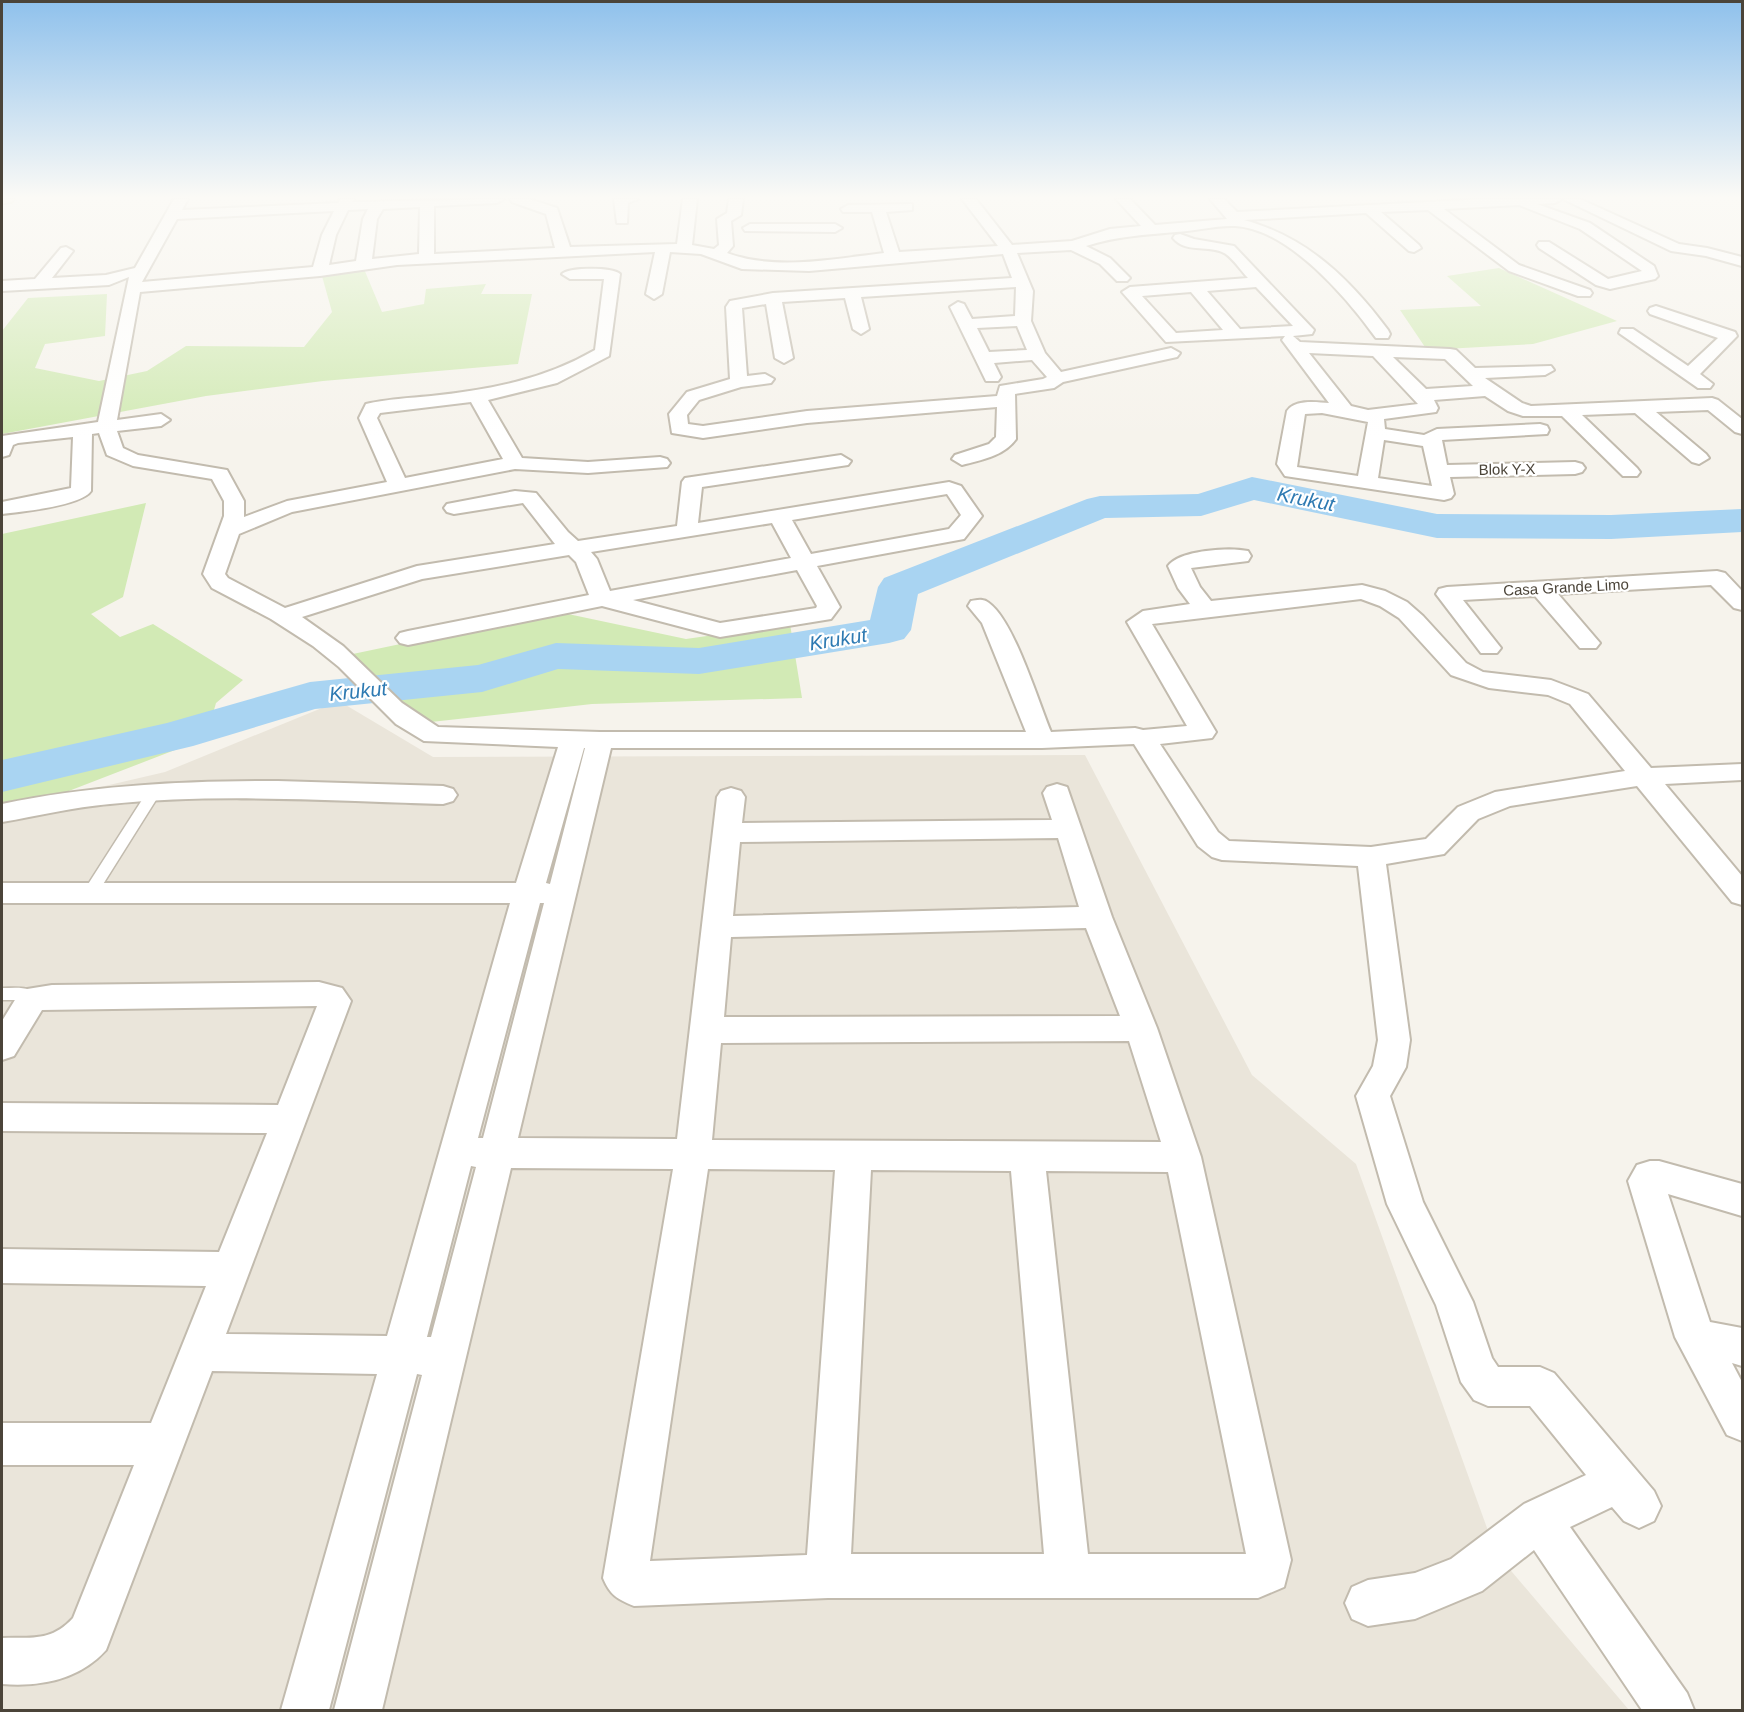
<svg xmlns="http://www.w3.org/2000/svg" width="1744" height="1712" font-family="Helvetica,sans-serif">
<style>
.residential{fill:#eae5da}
.green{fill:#d2eab5}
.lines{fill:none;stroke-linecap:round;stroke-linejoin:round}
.river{fill:#a9d4f2;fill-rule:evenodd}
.lane-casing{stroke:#c2bbae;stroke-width:3}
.street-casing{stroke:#c2bbae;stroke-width:4}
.secondary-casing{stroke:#d6c79b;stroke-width:3}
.lane{fill:#fff;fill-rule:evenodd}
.street{fill:#fff;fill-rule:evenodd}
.secondary{fill:#fff3cd;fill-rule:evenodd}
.labels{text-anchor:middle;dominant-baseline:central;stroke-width:4.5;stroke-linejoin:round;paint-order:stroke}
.far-street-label{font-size:15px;fill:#4b4439;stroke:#fff}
.water-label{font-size:20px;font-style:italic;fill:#2e7ab2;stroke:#fff}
</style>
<rect width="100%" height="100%" fill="#f6f3ec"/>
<!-- residential -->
<polygon class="residential" points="339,701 433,757 1085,755 1252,1075 1356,1164 1496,1553 1629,1710 2,1710 2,810 165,772"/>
<!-- green -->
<g class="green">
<polygon points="1499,268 1617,321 1533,344 1427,350 1400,310 1481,306 1447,276"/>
<polygon points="364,269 382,312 424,304 426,289 486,284 481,294 532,294 518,364 323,381 206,396 2,434 2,331 28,298 107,294 105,336 45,344 35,368 99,381 147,371 186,346 304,347 332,312 322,276"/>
<polygon points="146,503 123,597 91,614 120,637 153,624 243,680 216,703 206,738 61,794 2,809 2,534"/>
<polygon points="568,614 686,639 790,624 802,698 592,704 422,723 348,655 520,619"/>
</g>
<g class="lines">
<!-- river -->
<polygon class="river" points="1252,477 1437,514 1611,515 1742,509 1742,532 1611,539 1437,538 1254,500 1201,516 1105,518 918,594 911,630 904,639 889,643 699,674 558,669 482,692 315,709 193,746 2,792 2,760 167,723 310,682 478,665 556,643 699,648 870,620 878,587 884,578 1087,499 1100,496 1198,494"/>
<!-- lane casing -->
<g class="lane-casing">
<g id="lane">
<polygon points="154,787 161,792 95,897 85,897 82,893 85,889 149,789"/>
<path d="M2,988C17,988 32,985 40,999L38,1003L32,1005L22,1000H2Z"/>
</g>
</g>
<!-- street casing -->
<g class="street-casing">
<g id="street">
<path d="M174,199H188L182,210L338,203L340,199H354L352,202L504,199L497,203L434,206V254L555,248L546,214L512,202L510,199H529L557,208L570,247L677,244L683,199H697L692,245L714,249L719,245L717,219L727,213L729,199H743L741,215L731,221L733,246L727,253C775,271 834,259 884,253L872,212H843L841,209L848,205L912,204V210L886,212L899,252L998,246L962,199H976L1012,245L1072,241L1110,229L1141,226L1116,199H1130L1155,225L1227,219L1210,199H1224L1237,212L1484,199H1562L1555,203L1537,204L1590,223L1654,266L1658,276L1655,279L1610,289L1596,285L1539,248L1537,245L1539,242H1549L1608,279L1642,271L1580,229L1519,205L1444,209L1519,265L1590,290L1592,293L1590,296H1578L1509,271L1428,210L1381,212L1419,245L1421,248L1414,252L1409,251L1366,213L1244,220C1307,237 1350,279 1388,330L1390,334L1388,338H1376C1347,298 1289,229 1235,226C1217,225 1195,231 1176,232C1145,235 1116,236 1086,246L1110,258L1130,278L1127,281H1117L1100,264L1071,250L1017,253L1033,291L1031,321L1045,353L1061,372L1171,348L1180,353L1177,357L1063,382L1054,388L1015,394L1016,439C1004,456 981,460 962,465L952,459L955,455L989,444L996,437L997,407L807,423L703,438L672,433L669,414L687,392L730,379L726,307L730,301L773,293L1012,278L1003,254L809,271L742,269L701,254L670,252L662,294L654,299L646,294L655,252L397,265L320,276L140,292L117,420L161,414L170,420L161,426L117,431L123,448L138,455L227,470L244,501V517L287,501L387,482L359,418L366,404C387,399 410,398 431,396C489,390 543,380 595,350L604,279H570L562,274C569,267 613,267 620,274L609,356L557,383L488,400L522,458L588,462L660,457L667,459L670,463L667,467L588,473L515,469L292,512L239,534L225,574L228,578L285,608L417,566L555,544L523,503L454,514L447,512L444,508L447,504L515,491L536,493L568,532L578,541L677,526L682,482L685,478L841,455L851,461L848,465L702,487L698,523L949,482L961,486L982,516L964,539L817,566L840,607L831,619L720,637L602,606L408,645L400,643L396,638L400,633L408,631L589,595L576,562L569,555L422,579L302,617L343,646L402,703L438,727L600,732H1026L982,623L968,606L971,601C977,600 983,598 989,603C1014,621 1038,701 1051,732L1135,728L1143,730L1187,726L1127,622L1143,611L1190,604L1178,588L1168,566C1179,550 1230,547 1248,551L1251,556L1248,561L1191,568L1200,587L1211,601L1362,585L1385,591L1407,602L1423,616L1466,663L1483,672L1551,680L1588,694L1651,768L1742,764V780L1665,784L1742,876V905L1732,902L1637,786L1510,806L1478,819L1444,854L1386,864L1410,1040L1406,1067L1390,1096L1423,1202L1473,1302L1492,1358L1498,1367H1540L1554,1373L1654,1491L1661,1506L1654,1521L1639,1528L1624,1521L1612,1507L1570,1527L1687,1693L1694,1710H1642L1534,1550L1482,1591L1415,1619L1368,1626L1352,1619L1345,1603L1352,1587L1368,1580L1415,1573L1451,1559L1524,1504L1586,1475L1530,1406H1488L1474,1400L1461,1382L1436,1305L1387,1204L1356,1096L1373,1066L1378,1040L1358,866L1222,860L1212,857L1198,846L1134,744L1042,748H611L518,1138L677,1139L717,797L721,791L731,788L741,791L745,797L742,823L1052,820L1043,793L1047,787L1057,784L1067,787L1112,917L1157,1028L1201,1157L1291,1560L1284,1587L1258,1598H828L634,1606C617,1599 610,1595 603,1578L673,1169L511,1168L382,1710H334L422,1375L417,1374L329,1710H281L377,1374L212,1371L106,1650C79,1680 40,1687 2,1684V1638C32,1637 51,1642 73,1618L134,1465H2V1423H151L206,1286L2,1283V1249L219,1252L267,1133L2,1131V1103L278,1105L317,1006L42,1010L14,1056L2,1060V1021L21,990L52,985L319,982L342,988L351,1001L226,1334L387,1336L510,903H2V883H516L558,747L424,741L396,724L339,667L313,646L271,619L212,588L203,574L224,516V501L212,479L133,466L107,455L99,433L92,434L91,491C81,506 20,512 2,514V502L71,488L73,437L18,443L13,445L9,455L2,457V436L98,422L129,277L109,285L2,291V281L35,279L61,248L66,247L73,251L52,278L106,275L135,268ZM420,207L419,254L372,259L377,219L383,209ZM368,209L363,219L356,261L329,265L336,235L348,210ZM334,211L322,235L313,267L142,282L177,219ZM1016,287L1015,316L972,319L964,304L958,302L950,307L986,381H998L1001,377L994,363L1032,360L1047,377L1043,379L1000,386L997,396L807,411L703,426L688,424L687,415L699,400L741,387L771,383L774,379L765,374L747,376L742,308L766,304L775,358L784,363L793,358L782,302L845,298L853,329L861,334L869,329L861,297ZM1017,326L1027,350L989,352L977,328ZM471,402L503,459L405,478L377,418L380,413ZM947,494L961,515L949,529L811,554L792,520ZM772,523L791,558L610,591L597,559L591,552ZM797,570L817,606L816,608L720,623L633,600ZM1361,599L1380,606L1399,618L1451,675L1489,688L1548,695L1570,704L1625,771L1495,792L1458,807L1426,839L1371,847L1229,841L1218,832L1160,744L1212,738L1216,732L1152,624ZM584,748H585L550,884L546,883ZM1058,838L1079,907L733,916L740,842ZM540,903H544L483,1138H478ZM1086,928L1120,1016L724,1017L731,937ZM1129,1041L1161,1142L712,1140L721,1043ZM471,1166L476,1167L431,1337H427ZM708,1169L835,1170L807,1555L650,1561ZM871,1170L1011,1171L1044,1554H851ZM1046,1171L1168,1172L1246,1554H1088Z"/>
<polygon points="614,199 638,199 628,203 627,223 617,223"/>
<polygon points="1563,199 1580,199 1679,244 1707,248 1742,257 1742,266 1706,256 1671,251"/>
<polygon points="750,224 835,224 842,228 835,232 745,231 743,228"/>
<path d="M1180,234L1194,239L1234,246L1314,330L1312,334L1293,336L1300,342L1450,349L1456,350L1475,368L1551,366L1554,370L1545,375L1485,378L1522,403L1531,406L1712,398L1718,400L1742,419V434L1735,432L1708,410L1656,412L1706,454L1709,458L1699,464L1692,462L1635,413L1582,415L1637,468L1640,472L1637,476H1623L1562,416H1523L1508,411L1485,396L1434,400L1438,408L1436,412L1384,419L1385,429L1424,435L1437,429L1540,424L1547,426L1549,430L1547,434L1442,440L1447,465L1575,462L1582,464L1585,468L1582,472L1575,474L1450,477L1454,494L1451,498L1444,500L1285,476L1277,464L1287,411C1295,399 1316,402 1329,403L1282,340L1285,336L1166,342L1122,292L1130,287L1248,278C1241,271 1231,255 1222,252C1206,245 1185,253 1173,238L1175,235ZM1256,287L1293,326L1240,329L1207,291ZM1191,292L1223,330L1176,333L1142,296ZM1309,353L1373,356L1418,404L1368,410L1351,406ZM1393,357L1445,359L1473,386L1426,389ZM1322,413L1368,422L1358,476L1297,467L1305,414ZM1384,440L1423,446L1432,486L1378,478Z"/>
<polygon points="1656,306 1735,332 1737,336 1700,374 1713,384 1710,388 1698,388 1619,333 1621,329 1633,329 1688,366 1718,338 1650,314 1648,311 1650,308"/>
<polygon points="1717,571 1725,573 1742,591 1742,610 1734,608 1711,585 1558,594 1600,643 1596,648 1580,648 1535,596 1463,600 1501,648 1497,653 1481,653 1436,594 1439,589 1447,587"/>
<path d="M278,781L443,786L453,789L457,795L453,801L443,804C332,801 220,793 110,804C73,807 38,816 2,822V804C93,785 184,781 278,781Z"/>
<polygon points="1650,1161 1659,1161 1742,1184 1742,1216 1668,1194 1710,1322 1742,1328 1742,1366 1732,1363 1742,1382 1742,1441 1727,1435 1675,1337 1628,1181 1637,1165"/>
</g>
</g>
<!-- secondary casing -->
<g class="secondary-casing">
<polygon id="secondary" points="2,199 14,199 12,202 2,204"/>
</g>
<!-- lane -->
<use href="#lane" class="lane"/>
<!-- street -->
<use href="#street" class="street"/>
<!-- secondary -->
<use href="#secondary" class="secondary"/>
</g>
<!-- sky -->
<linearGradient id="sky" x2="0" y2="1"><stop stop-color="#8fc1ec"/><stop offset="0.45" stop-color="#fbfaf6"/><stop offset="1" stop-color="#fbfaf6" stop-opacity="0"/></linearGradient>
<rect width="1744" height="438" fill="url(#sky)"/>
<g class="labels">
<!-- far-street labels -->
<g class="far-street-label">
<text transform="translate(1507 469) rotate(-1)">Blok Y-X</text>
<text transform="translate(1566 587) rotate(-3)">Casa Grande Limo</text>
</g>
<!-- water labels -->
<g class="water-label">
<text transform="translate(1306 499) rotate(11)">Krukut</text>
<text transform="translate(838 639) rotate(-9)">Krukut</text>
<text transform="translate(358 691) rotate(-6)">Krukut</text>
</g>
</g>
<!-- border -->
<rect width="1744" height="1712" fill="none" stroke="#4b4439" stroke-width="6"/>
</svg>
